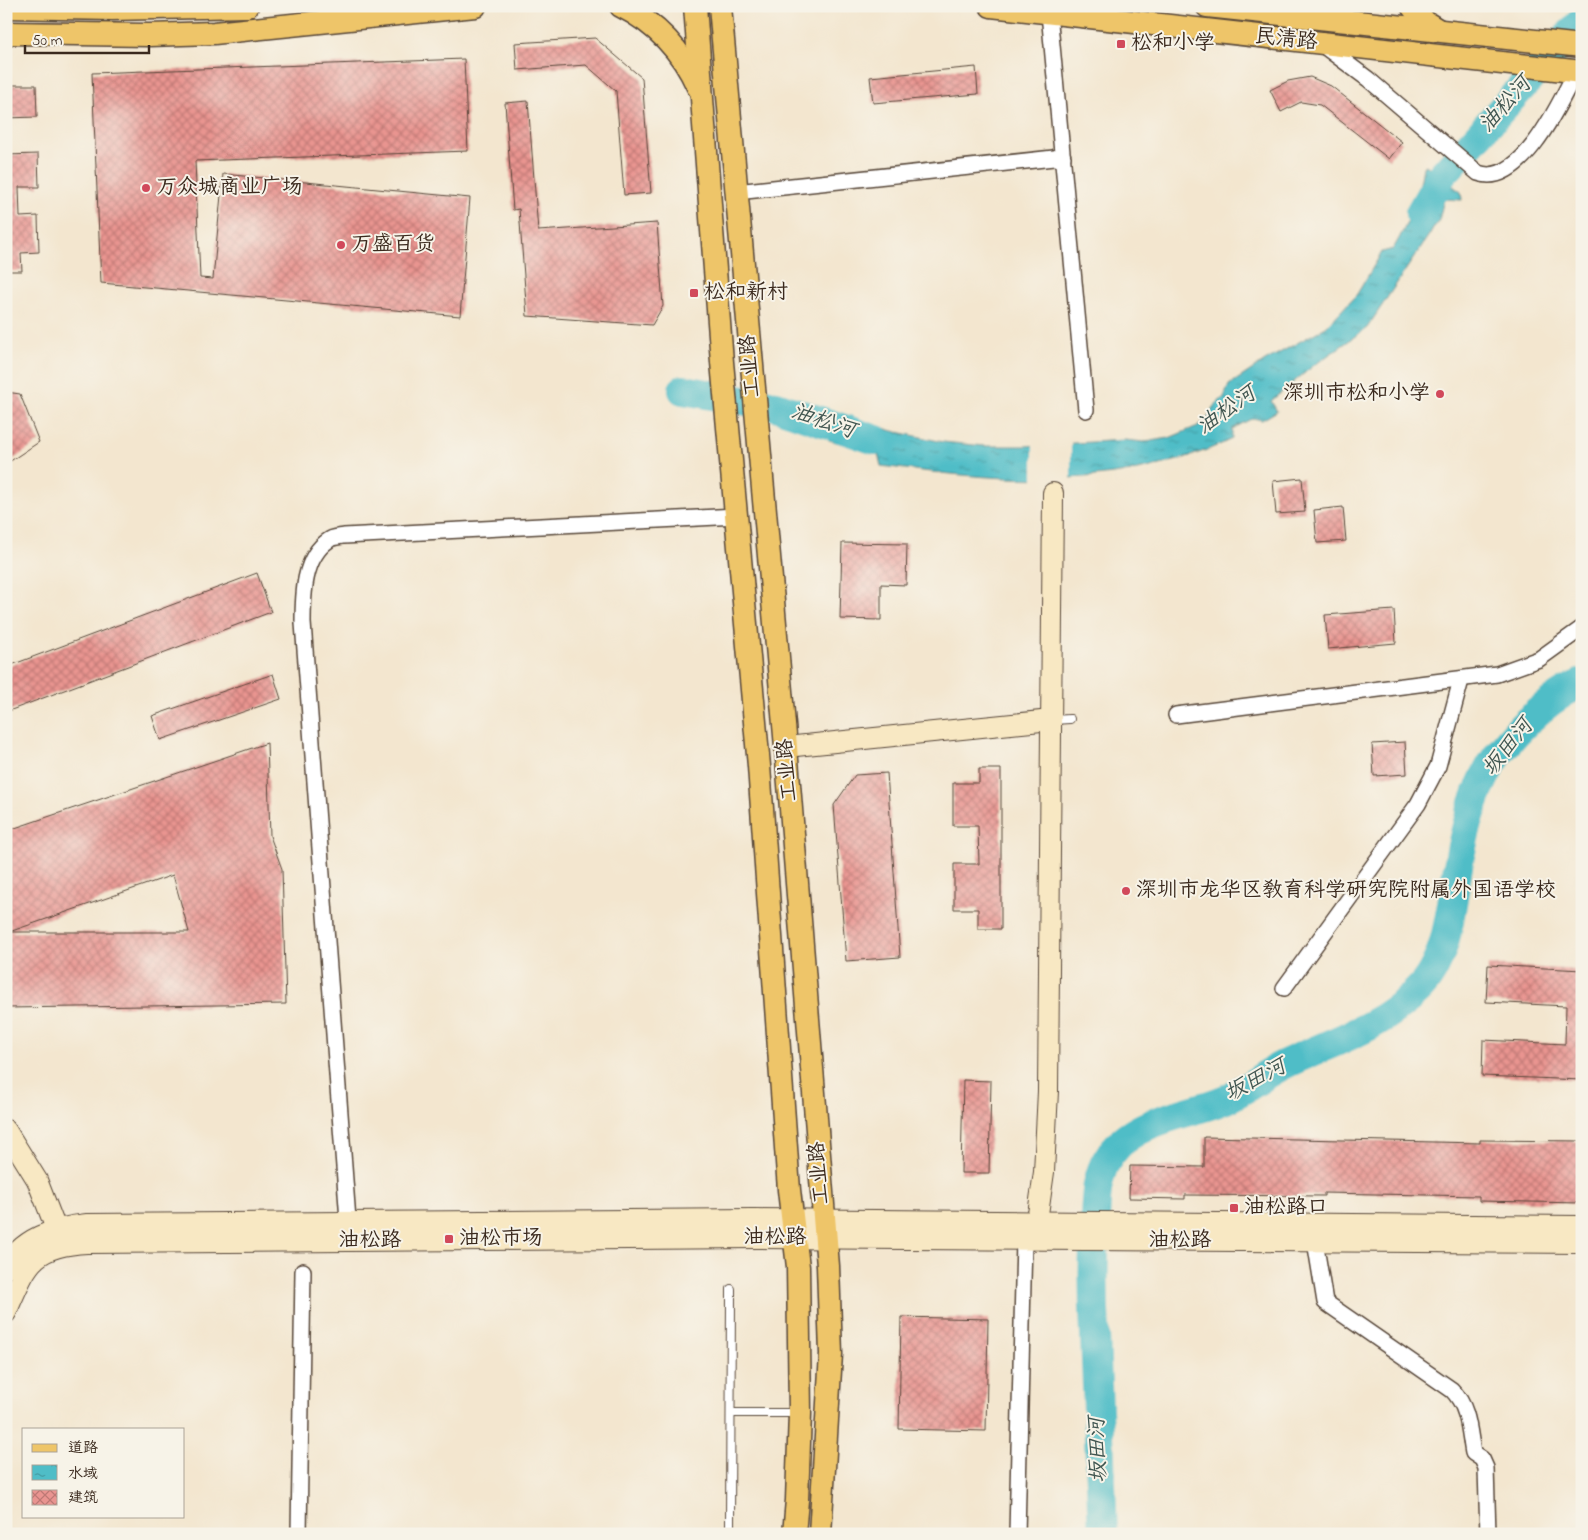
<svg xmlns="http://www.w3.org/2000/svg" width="1588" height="1540" font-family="'Indie Flower','LXGW WenKai TC',sans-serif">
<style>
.water{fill:url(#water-ripples);stroke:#457472}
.pier{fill:#f3e6cf}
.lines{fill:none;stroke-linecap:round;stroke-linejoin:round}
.river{stroke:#4fbdc7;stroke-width:30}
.building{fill:url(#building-cross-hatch);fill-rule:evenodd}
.lane-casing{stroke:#574639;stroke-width:10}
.street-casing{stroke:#574639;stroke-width:18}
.secondary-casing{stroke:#574639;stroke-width:22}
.primary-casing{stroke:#574639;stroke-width:25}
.lane{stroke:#fff;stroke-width:8}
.street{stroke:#fff;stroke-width:15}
.secondary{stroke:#f8e8c3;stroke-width:20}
.primary{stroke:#eec569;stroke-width:22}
.poi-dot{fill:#d1495b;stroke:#f7f3e8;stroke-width:2}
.labels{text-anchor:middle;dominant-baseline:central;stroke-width:4;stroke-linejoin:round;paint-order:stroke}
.street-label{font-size:21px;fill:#3b2a1e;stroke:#f7f3e8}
.poi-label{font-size:21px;fill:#3b2a1e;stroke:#f7f3e8;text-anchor:start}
.water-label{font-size:22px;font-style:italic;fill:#415651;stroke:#f7f3e8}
</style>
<defs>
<pattern id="water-ripples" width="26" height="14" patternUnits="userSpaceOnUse" patternTransform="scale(1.25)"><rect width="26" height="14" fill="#4fbdc7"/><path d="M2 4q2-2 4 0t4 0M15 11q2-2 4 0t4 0" fill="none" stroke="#439aa1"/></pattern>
<pattern id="building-cross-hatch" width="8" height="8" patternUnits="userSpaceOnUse" patternTransform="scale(1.25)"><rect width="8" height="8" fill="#e99490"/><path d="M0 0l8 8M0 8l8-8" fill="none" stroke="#be7975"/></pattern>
</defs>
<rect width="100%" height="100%" fill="#f7f3e8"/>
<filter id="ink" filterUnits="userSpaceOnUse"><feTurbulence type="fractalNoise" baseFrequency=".02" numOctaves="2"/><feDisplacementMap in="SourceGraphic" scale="10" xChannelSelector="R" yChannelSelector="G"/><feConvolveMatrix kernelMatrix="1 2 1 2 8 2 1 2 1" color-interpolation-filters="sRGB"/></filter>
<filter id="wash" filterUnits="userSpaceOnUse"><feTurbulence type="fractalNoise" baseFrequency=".0096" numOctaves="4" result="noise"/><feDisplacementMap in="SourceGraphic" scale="20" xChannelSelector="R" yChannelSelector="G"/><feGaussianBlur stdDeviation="1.12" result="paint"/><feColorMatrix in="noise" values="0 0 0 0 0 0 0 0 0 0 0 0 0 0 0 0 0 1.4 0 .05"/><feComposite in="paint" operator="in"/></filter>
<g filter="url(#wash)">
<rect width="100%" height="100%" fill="#f3e6cf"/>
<!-- water -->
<path class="water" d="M1426,165L1461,192L1462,200L1444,199L1439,220L1367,328L1313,366L1271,401L1277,411L1262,420L1253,418L1232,429V439C1119,493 1001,481 881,466L878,453L829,440L842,415L893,431L943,442L984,446H1025L1125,440L1144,442L1169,438L1198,426L1208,418L1213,407L1224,397L1229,385L1265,361L1326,327L1357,294L1382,252L1393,249C1410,220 1418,200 1423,167Z"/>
<!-- pier -->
<polygon class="pier" points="1071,441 1071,481 1033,481 1033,443"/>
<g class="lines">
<!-- river -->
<g class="river">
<polyline points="1420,213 1441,176 1582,21"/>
<polyline points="683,390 776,406 876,440"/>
<path d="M1103,1534C1100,1468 1098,1401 1095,1335C1093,1296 1093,1258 1095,1219C1096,1201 1096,1183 1104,1165C1126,1119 1184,1117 1226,1099C1246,1090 1263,1075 1283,1065C1330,1042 1378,1030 1417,991C1446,964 1450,915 1456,878C1461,847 1469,812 1482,783C1499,743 1543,701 1582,683"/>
</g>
</g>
<g id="blocks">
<!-- building -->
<g class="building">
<polygon points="595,38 642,78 651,193 624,195 616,91 586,65 517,70 515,43"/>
<polygon points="464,59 468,151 195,161 200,278 213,279 223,174 470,198 460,316 101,283 92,73"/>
<polygon points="976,67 978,94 873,103 870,77"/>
<polygon points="1310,77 1331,86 1402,142 1389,159 1320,105 1301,102 1281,112 1270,90 1288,81"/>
<polygon points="6,85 36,85 37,117 6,118"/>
<polygon points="528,101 538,231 657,223 663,306 652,325 527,316 519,209 513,210 505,103"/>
<polygon points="38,154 39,187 19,187 20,217 38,216 39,252 21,253 22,271 6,271 6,155"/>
<polygon points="6,392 20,394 39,442 6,464"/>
<polygon points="1302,478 1305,512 1276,514 1273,481"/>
<polygon points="1343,507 1346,541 1317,543 1314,510"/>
<polygon points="842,543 907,544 906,585 881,584 881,620 840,619"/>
<polygon points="257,573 271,612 6,712 6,667"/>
<polygon points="1394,610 1396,643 1328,649 1325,615"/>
<polygon points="273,674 281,699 160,740 152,716"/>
<polygon points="1405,742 1407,774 1374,776 1372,744"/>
<path d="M267,743L270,836L282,869L286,1004L6,1008V831ZM173,875L189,932H9Z"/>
<polygon points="979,769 1001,769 1001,929 978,929 978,909 954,909 954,864 979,864 978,826 953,826 953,783 979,783"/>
<polygon points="887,773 900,957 846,961 834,805 855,775"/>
<polygon points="1488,965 1582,970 1582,1080 1482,1076 1483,1040 1565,1044 1566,1006 1486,1002"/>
<polygon points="963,1080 991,1081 989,1173 961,1173"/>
<polygon points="1204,1137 1480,1143 1480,1140 1582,1141 1582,1203 1479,1201 1479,1196 1324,1193 1324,1196 1185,1195 1185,1199 1129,1198 1130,1166 1204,1167"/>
<polygon points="901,1317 988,1319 986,1431 899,1429"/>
</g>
</g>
</g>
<g filter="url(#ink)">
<use href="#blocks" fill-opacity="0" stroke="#574639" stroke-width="1"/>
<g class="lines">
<!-- lane casing -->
<g class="lane-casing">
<g id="lane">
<polyline points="1053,720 1070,719"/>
<polyline points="731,1413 799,1413"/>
<polyline points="730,1534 731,1289"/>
</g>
</g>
<!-- street casing -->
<g class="street-casing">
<g id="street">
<polyline points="1049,13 1086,410"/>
<path d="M1321,44L1368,79L1478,173C1521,189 1561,101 1576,71"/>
<polyline points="736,192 1063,157"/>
<polyline points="1176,715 1497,674 1539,659 1582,628"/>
<polyline points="1284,988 1418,804 1438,766 1461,680"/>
<path d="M349,1233L303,623C303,596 303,557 329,540C332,537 339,537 344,536L737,516"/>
<path d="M1315,1241L1325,1302L1452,1390C1469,1407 1469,1431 1473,1453L1482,1459L1486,1468L1488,1534"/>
<polyline points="299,1534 303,1271"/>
<polyline points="1017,1534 1024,1240"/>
</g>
</g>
<!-- secondary casing -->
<g class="secondary-casing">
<g id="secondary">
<polyline points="786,747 1051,720"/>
<polyline points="6,1130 37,1180 61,1242"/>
<polyline points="1037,1221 1044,1172 1048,1091 1053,493"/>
<path d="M6,1269C19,1238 56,1227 87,1224L754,1219L1582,1226"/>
<path d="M6,1313C27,1266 30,1246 87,1243L755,1238L1582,1243"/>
</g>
</g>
<!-- primary casing -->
<g class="primary-casing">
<g id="primary">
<path d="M621,6C657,24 682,51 698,87"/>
<polyline points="695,6 722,362 759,766 789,1190 798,1267 800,1413 797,1500 794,1534"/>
<polyline points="720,6 786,747 828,1266 831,1354 820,1534"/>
<polyline points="991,6 1582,72"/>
<polyline points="1207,6 1582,46"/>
<polyline points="1412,6 1425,22 1438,30"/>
<polyline points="6,7 112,9 247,6"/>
<polyline points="6,33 149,35 214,33 475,6"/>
</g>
</g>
<!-- lane -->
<use href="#lane" class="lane"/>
<!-- street -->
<use href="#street" class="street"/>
<!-- secondary -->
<use href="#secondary" class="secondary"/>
<!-- primary -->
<use href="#primary" class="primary"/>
</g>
</g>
<!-- markers -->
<g class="poi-dot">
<rect x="1116" y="39" width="10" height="10" rx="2.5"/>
<circle cx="146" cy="188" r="5"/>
<circle cx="341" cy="245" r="5"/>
<rect x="689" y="288" width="10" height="10" rx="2.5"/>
<circle cx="1440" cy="394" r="5"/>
<circle cx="1126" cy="891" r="5"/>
<rect x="1229" y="1203" width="10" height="10" rx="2.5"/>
<rect x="444" y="1234" width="10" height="10" rx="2.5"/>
</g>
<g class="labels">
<!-- street labels -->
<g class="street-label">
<text transform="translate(1286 40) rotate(6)">民清路</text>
<text transform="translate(751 366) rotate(-95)">工业路</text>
<text transform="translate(788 770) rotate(-95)">工业路</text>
<text transform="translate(820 1173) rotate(-95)">工业路</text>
<text x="775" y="1238">油松路</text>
<text x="370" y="1241">油松路</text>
<text x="1180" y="1241">油松路</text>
</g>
<!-- poi labels -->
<g class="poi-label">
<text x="1131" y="44">松和小学</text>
<text x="156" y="188">万众城商业广场</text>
<text x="351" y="245">万盛百货</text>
<text x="704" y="293">松和新村</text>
<text x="1430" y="394" text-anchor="end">深圳市松和小学</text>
<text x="1136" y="891">深圳市龙华区教育科学研究院附属外国语学校</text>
<text x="1244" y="1208">油松路口</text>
<text x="459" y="1239">油松市场</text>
</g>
<!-- water labels -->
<g class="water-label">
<text transform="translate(1506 105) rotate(-48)">油松河</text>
<text transform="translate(1227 411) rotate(-35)">油松河</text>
<text transform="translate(823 422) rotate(19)">油松河</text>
<text transform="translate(1509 748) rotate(-52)">坂田河</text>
<text transform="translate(1256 1081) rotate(-28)">坂田河</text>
<text transform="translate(1099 1450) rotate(-92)">坂田河</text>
</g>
</g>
<!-- margin -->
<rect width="1588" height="1540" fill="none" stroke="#f7f3e8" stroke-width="25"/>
<!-- legend -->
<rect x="22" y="1428" width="162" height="90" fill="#f7f3e8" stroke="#aca397"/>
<rect x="32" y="1444" width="25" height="8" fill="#eec569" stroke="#aca397"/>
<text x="68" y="1452" font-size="15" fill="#3b2a1e">道路</text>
<rect x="32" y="1465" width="25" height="15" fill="url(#water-ripples)" stroke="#aca397"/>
<text x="68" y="1478" font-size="15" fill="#3b2a1e">水域</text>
<rect x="32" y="1490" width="25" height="15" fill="url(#building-cross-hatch)" stroke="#aca397"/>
<text x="68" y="1502" font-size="15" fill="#3b2a1e">建筑</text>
<!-- scale -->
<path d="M25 45v8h124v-8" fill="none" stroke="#3b2a1e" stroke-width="2.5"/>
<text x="32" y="45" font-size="15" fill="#3b2a1e" stroke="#f7f3e8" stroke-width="4" paint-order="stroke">50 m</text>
</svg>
